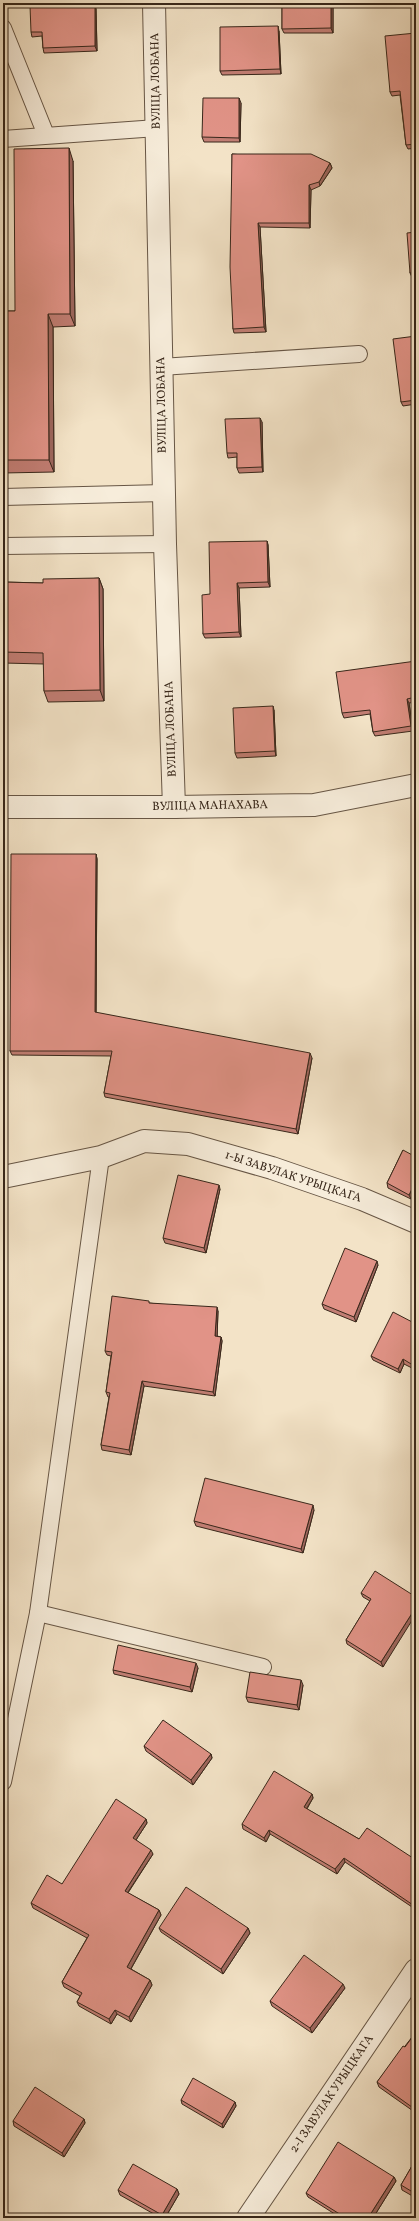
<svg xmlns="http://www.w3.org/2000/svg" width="419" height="2221" font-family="Vollkorn,serif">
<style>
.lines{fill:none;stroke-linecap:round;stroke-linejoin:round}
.service-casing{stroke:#675645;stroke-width:18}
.minor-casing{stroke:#675645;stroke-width:24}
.service{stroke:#f7eddb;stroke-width:16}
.minor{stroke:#f7eddb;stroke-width:22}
.wall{fill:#c27e74;stroke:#38271a}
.shaded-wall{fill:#9e675e;stroke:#38271a}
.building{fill:#e19387;stroke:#38271a}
.labels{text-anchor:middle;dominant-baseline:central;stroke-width:3.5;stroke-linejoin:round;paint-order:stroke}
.street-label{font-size:12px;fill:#38271a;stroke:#f7eddb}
</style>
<rect width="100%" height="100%" fill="#f3e3c7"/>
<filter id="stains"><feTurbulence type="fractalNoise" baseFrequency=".005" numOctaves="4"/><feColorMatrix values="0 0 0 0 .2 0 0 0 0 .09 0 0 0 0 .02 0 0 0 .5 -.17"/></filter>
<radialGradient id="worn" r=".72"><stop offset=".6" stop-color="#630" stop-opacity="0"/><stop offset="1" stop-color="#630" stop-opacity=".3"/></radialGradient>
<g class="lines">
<!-- service casing -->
<g class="service-casing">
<g id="service">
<polyline points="3,28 46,135"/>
<polyline points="3,139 157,128"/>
<polyline points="161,367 359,354"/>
<polyline points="3,497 164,493"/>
<polyline points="3,546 165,544"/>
<polyline points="38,1613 263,1667"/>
<polyline points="3,1782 38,1613 101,1157"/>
</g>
</g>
<!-- minor casing -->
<g class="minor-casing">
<g id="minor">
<polyline points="154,3 165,544 174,807"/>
<polyline points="3,807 174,807 314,805 416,785"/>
<polyline points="3,1177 101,1157 144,1141 188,1144 272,1168 362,1199 416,1222"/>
<polyline points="248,2218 416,1970"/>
</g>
</g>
<!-- service -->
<use href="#service" class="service"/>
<!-- minor -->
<use href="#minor" class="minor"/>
</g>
<!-- wall -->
<g class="wall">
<polygon points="282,3 333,3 333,33 284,33 282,29"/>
<polygon points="95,5 96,9 97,51 44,53 43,48 42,36 32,37 31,32"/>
<polygon points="279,31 281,74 222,75 220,71"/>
<polygon points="416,33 416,148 408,149 406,145 400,95 392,96 390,92"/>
<polygon points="241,103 240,142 204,142 202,137"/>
<polygon points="232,154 330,163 332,168 320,186 311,190 310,228 260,227 266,332 234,333 233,329"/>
<polygon points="73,161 75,326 53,327 54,472 3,473 3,311 15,311"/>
<polygon points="416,232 416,277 412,277 410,273"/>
<polygon points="416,336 416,404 403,406 401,402"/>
<polygon points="262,422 263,472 239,473 237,468 237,457 228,458 227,453"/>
<polygon points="267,541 268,545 270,587 239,588 241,637 205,638 203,634 210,594"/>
<polygon points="99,578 103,589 104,701 48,702 44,691 44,664 3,663 3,582 43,583"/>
<polygon points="416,661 416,702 409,703 413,731 375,736 373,732 370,714 344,718 342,713"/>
<polygon points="274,710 276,756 237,758 235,753"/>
<polygon points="96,854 97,859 96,1013 312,1058 298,1134 105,1097 104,1093 111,1056 12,1055 10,1051"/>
<polygon points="403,1150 411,1199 388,1188 387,1183"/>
<polygon points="220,1189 206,1253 165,1243 163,1238"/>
<polygon points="378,1265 356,1322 324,1309 322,1304"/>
<polygon points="149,1303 218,1311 217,1336 221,1337 222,1341 215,1396 144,1386 131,1455 102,1450 101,1445 109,1397 108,1397 106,1392 111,1356 107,1355 105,1351"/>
<polygon points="416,1324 416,1370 404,1364 400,1373 373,1360 371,1356"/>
<polygon points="314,1510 303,1553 196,1526 194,1521"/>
<polygon points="361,1593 416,1597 383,1667 347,1644 346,1640 370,1601 363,1597"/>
<polygon points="198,1668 192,1692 114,1674 113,1670"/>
<polygon points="303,1685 299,1710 248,1702 246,1697"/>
<polygon points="144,1746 211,1754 212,1758 193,1785 146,1751"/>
<polygon points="312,1794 313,1798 307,1809 359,1839 416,1860 415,1909 345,1862 337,1874 270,1834 266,1842 243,1829 242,1824"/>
<polygon points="146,1819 147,1823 136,1840 153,1854 128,1893 159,1910 161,1915 131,1969 150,1980 152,1985 131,2022 117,2014 111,2024 79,2006 77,2002 80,1996 64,1987 62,1982 87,1938 33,1908 31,1903 62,1884"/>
<polygon points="159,1928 248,1928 250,1933 223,1974 161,1932"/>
<polygon points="345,1988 312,2033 272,2006 270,2001"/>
<polygon points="416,2032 416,2113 379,2087 377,2082"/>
<polygon points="181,2100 235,2102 236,2106 223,2128 182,2104"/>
<polygon points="84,2119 85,2123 64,2157 14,2126 13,2121"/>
<polygon points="416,2159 416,2198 402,2190 401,2185"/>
<polygon points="394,2177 396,2181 373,2218 341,2218 308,2197 306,2193"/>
<polygon points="177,2189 179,2194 165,2218 161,2218 120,2195 118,2190"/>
</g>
<!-- shaded-wall -->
<g class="shaded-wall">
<polygon points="331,3 333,3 333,33 331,28"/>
<polygon points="95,5 96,9 97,51 95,46"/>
<polygon points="278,26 279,31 281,74 280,69"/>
<polygon points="239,98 241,103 240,142 239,138"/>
<polygon points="69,148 73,161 75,326 70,314"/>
<polygon points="330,163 332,168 320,186 319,182"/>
<polygon points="309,185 311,190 310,228 309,223"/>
<polygon points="258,223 260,227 266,332 264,327"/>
<polygon points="48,314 53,327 54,472 49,460"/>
<polygon points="260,418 262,422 263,472 262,467"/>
<polygon points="267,541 268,545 270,587 268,582"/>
<polygon points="99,578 103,589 104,701 100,690"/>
<polygon points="237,583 239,588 241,637 239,632"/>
<polygon points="407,699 409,703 413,731 411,726"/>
<polygon points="273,706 274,710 276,756 275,751"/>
<polygon points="96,854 97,859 96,1017 95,1012"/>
<polygon points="310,1053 312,1058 298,1134 296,1129"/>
<polygon points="416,1181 416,1189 411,1199 409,1195"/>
<polygon points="219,1185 220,1189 206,1253 204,1248"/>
<polygon points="377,1261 378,1265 356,1322 354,1317"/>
<polygon points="217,1307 218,1311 217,1340 215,1336"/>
<polygon points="221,1337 222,1341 215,1396 213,1392"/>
<polygon points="403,1359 404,1364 400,1373 398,1369"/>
<polygon points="142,1381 144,1386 131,1455 129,1450"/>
<polygon points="313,1505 314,1510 303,1553 301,1549"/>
<polygon points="416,1607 416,1614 383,1667 381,1662"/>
<polygon points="196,1663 198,1668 192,1692 190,1687"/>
<polygon points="301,1680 303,1685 299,1710 297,1705"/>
<polygon points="211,1754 212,1758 193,1785 191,1780"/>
<polygon points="312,1794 313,1798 305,1811 304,1807"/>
<polygon points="146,1819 147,1823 134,1843 133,1838"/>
<polygon points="269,1830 270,1834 266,1842 264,1838"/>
<polygon points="151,1850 153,1854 126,1895 125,1891"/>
<polygon points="344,1858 345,1862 337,1874 335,1869"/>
<polygon points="416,1900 416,1907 415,1909 413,1905"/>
<polygon points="159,1910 161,1915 129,1972 127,1967"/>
<polygon points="248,1928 250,1933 223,1974 221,1969"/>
<polygon points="150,1980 152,1985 131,2022 129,2017"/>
<polygon points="343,1984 345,1988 312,2033 310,2028"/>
<polygon points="115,2010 117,2014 111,2024 109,2019"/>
<polygon points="235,2102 236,2106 223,2128 222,2124"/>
<polygon points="84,2119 85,2123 64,2157 62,2153"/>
<polygon points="394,2177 396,2181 373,2218 368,2218"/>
<polygon points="177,2189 179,2194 165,2218 163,2218 162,2215"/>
</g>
<!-- building -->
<g class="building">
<polygon points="282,3 331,3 331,28 282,29"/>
<polygon points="95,5 95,46 43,48 42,32 31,32 30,6"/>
<polygon points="278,26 280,69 220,71 220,27"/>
<polygon points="416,33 416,144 406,145 400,91 390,92 385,36"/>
<polygon points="203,98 239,98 239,138 202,137"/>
<polygon points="69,148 70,314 48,314 49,460 3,460 3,311 15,311 14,149"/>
<polygon points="232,154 311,154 330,163 319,182 309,185 309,223 258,223 264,327 233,329 230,267"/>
<polygon points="416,232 416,272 410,273 407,233"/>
<polygon points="416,336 416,400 401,402 393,339"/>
<polygon points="260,418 262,467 237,468 237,453 227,453 225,419"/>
<polygon points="267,541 268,582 237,583 239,632 203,634 202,595 210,594 209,542"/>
<polygon points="99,578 100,690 44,691 43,653 3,652 3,582 43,583 43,579"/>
<polygon points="416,661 416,697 407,699 411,726 373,732 370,710 342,713 336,672"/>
<polygon points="273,706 275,751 235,753 233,708"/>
<polygon points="11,854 96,854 95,1012 310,1053 296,1129 104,1093 112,1051 10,1051"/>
<polygon points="403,1150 416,1157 416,1181 409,1195 387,1183"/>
<polygon points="178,1175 219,1185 204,1248 163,1238"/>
<polygon points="345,1248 377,1261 354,1317 322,1304"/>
<polygon points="112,1296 149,1301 149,1303 217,1307 215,1336 221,1337 213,1392 142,1381 129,1450 101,1445 110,1393 106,1392 112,1352 105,1351"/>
<polygon points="393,1312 416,1324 416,1367 403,1359 398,1369 371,1356"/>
<polygon points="205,1478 313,1505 301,1549 194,1521"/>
<polygon points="375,1571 416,1597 416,1607 381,1662 346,1640 371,1599 361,1593"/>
<polygon points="118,1645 196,1663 190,1687 113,1670"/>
<polygon points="250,1672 301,1680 297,1705 246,1697"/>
<polygon points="163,1720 211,1754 191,1780 144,1746"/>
<polygon points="274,1771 312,1794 304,1807 359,1839 367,1828 416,1860 416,1900 413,1905 344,1858 335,1869 269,1830 264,1838 242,1824"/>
<polygon points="116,1799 146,1819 133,1838 151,1850 125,1891 159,1910 127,1967 150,1980 129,2017 115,2010 109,2019 77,2002 82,1993 62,1982 89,1935 31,1903 47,1875 62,1884"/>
<polygon points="186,1887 248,1928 221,1969 159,1928"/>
<polygon points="304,1955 343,1984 310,2028 270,2001"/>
<polygon points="416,2032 416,2110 377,2082 403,2046 405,2047"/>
<polygon points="193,2078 235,2102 222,2124 181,2100"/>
<polygon points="35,2087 84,2119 62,2153 13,2121"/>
<polygon points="338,2142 394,2177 368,2218 346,2218 306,2193"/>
<polygon points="416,2159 416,2194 401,2185"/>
<polygon points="133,2164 177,2189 162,2215 118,2190"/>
</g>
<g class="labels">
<!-- street labels -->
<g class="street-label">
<text transform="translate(156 81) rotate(-91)">ВУЛІЦА ЛОБАНА</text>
<text transform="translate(162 405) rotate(-91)">ВУЛІЦА ЛОБАНА</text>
<text transform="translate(171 729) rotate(-92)">ВУЛІЦА ЛОБАНА</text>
<text transform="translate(210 806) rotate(-1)">ВУЛІЦА МАНАХАВА</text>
<text transform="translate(293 1177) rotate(18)">1-Ы ЗАВУЛАК УРЫЦКАГА</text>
<text transform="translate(332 2094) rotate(-56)">2-І ЗАВУЛАК УРЫЦКАГА</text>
</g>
</g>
<!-- margin -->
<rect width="419" height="2221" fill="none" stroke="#f3e3c7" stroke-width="16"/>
<rect x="4" y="4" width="411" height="2213" fill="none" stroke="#38271a" stroke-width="2"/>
<rect x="8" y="8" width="403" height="2205" fill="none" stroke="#38271a"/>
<rect width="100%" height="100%" filter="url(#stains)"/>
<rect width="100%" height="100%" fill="url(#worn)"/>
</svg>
